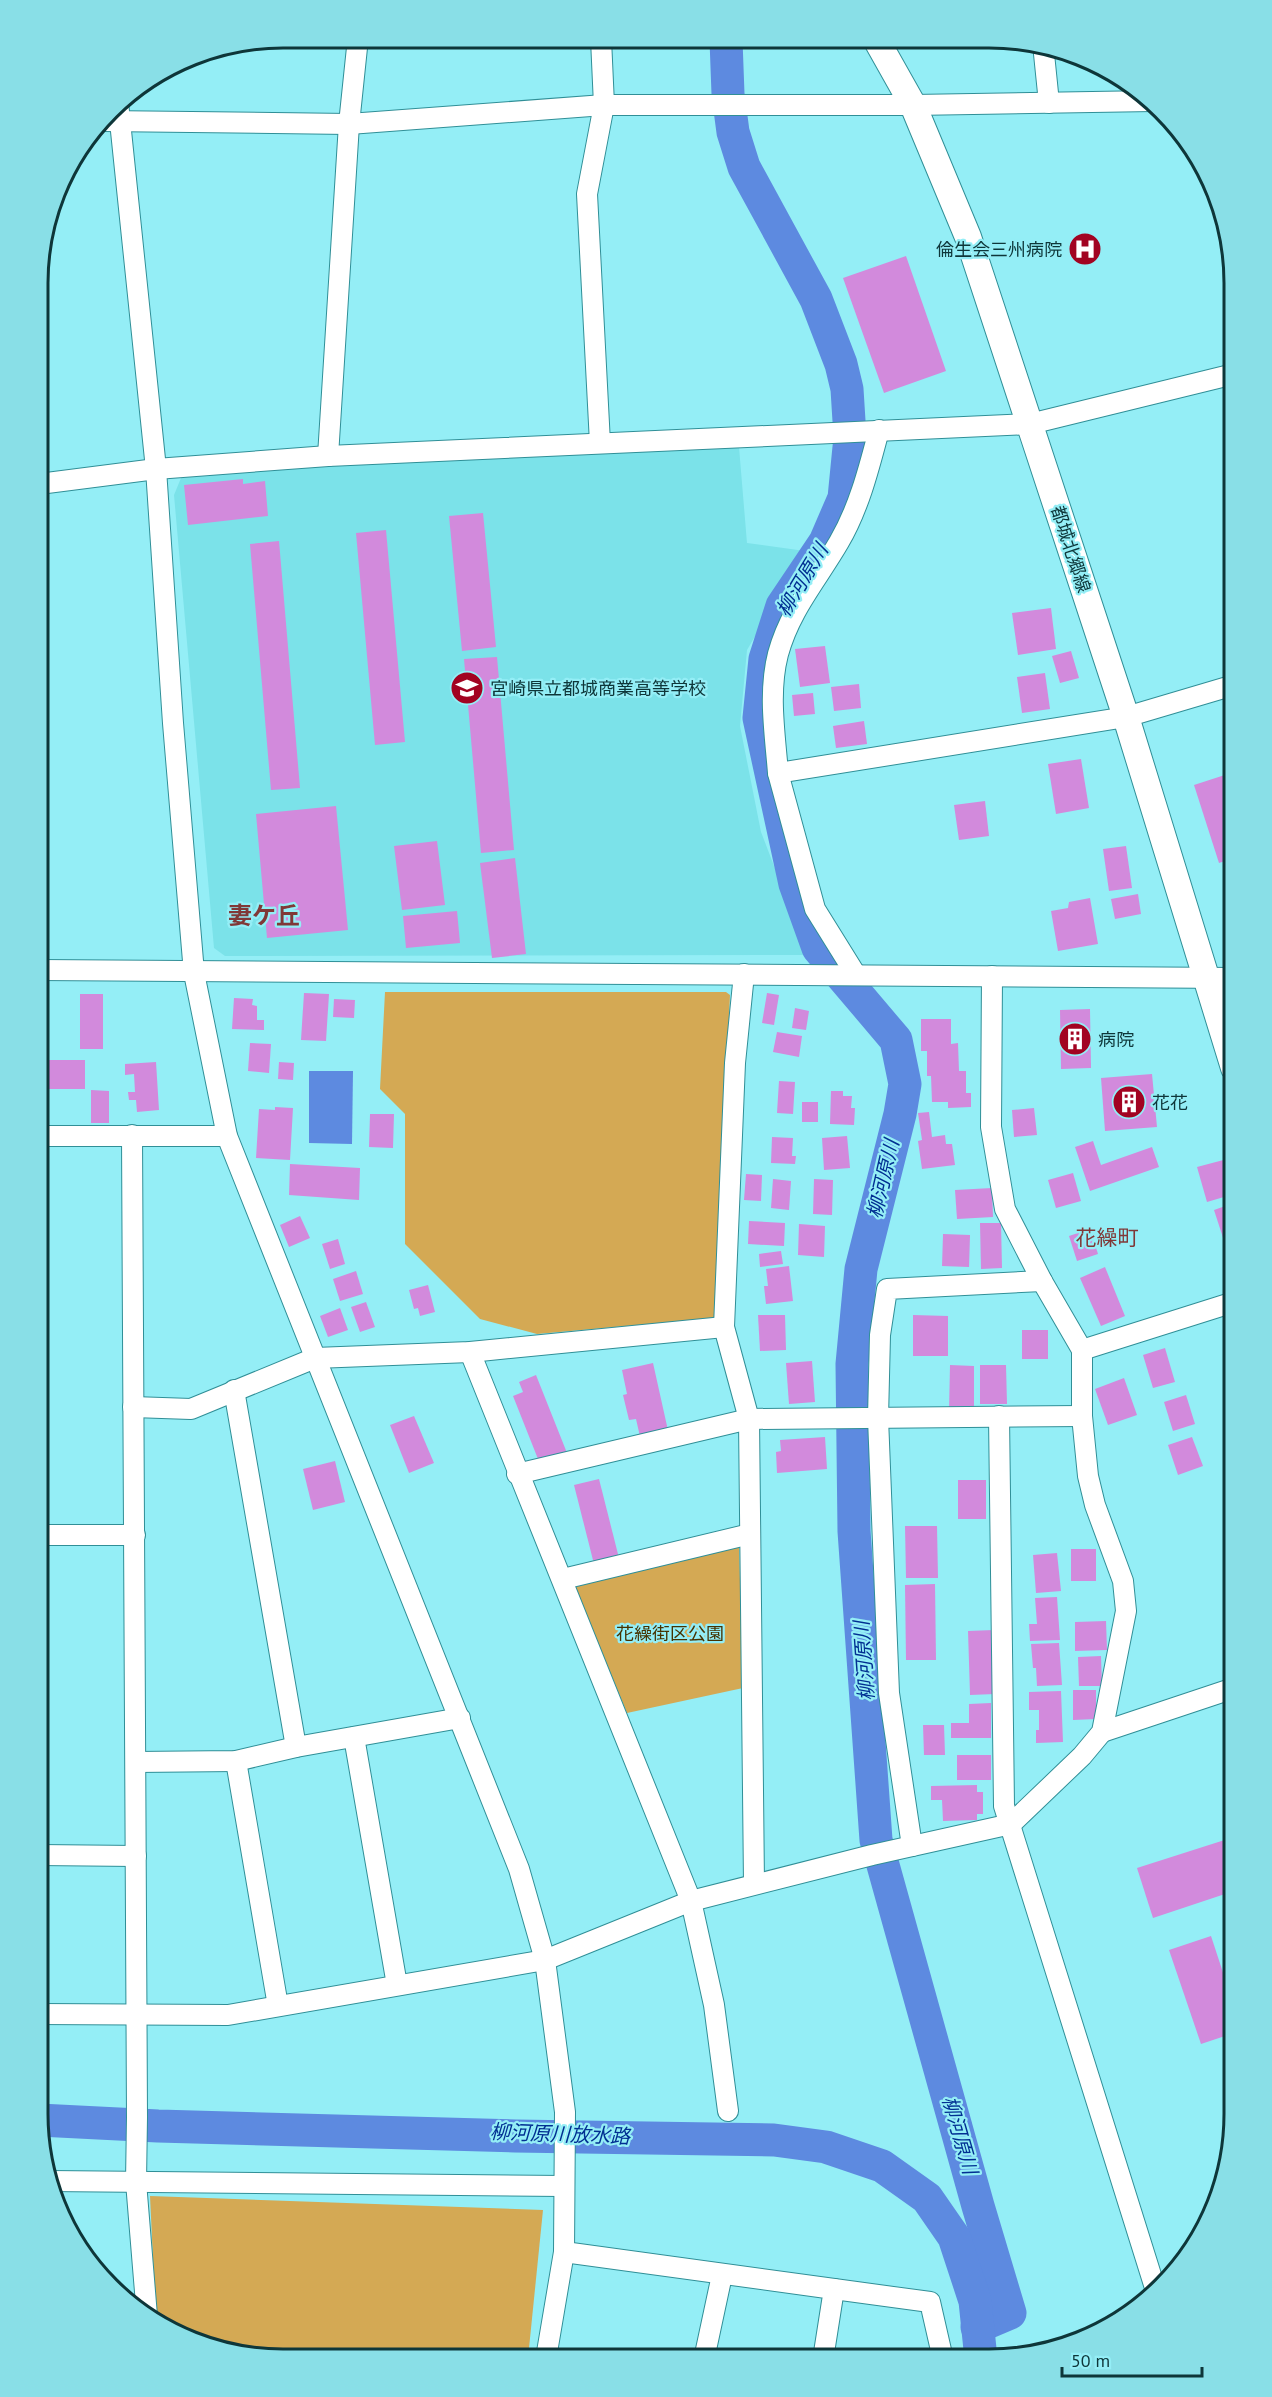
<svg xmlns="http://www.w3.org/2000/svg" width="1272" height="2397" font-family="'PT Sans','Noto Sans JP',sans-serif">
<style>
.built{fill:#7be2e9}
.green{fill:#d4a954}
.water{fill:#5d8ae0}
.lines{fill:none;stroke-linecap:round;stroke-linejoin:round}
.river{stroke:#5d8ae0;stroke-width:33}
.building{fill:#d28adc}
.minor-casing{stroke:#308f97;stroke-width:22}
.major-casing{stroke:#308f97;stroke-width:28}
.minor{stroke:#fff;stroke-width:20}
.major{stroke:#fff;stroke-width:26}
.labels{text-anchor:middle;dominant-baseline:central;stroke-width:4.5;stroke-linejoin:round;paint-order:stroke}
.poi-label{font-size:18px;fill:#0e3639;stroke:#94eef6;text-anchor:start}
.street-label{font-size:18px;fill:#0e3639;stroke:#94eef6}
.park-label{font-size:18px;fill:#463201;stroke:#94eef6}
.water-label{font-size:20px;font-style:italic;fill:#012f92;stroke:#94eef6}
.quarter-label{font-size:21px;fill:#803837;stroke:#94eef6}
.district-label{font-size:24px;font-weight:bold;fill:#803837;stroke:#94eef6}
.rim{fill:none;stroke:#0e3639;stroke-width:3}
</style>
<rect width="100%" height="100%" fill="#94eef6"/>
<!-- built -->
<polygon class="built" points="739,447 747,543 805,551 747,650 740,726 761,832 808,955 225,956 214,948 174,495 181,478 341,461"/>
<!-- green -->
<g class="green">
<polygon points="385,992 726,992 730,995 715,1318 537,1334 480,1319 405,1244 405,1114 380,1089"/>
<polygon points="739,1545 743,1688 627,1713 575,1587"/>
<polygon points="150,2196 543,2210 528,2358 251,2357 189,2341 156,2322"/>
</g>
<!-- water -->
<polygon class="water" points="309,1071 353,1071 352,1144 309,1143"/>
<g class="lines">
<!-- river -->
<g class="river">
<polyline points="726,40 728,94 733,132 744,167 816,299 841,364 847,389 850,437 844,498 825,542 782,606 765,659 759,718 795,884 818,948 896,1040 905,1084 900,1114 861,1269 852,1364 854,1531 876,1840 978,2206 1010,2313 977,2327"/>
<polyline points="39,2120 158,2126 515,2136 774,2140 826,2147 882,2166 927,2198 954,2237 975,2301 981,2359"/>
</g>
</g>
<!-- building -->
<g class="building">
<polygon points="906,256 946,371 884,393 843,278"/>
<polygon points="243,479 243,484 265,481 268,516 188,525 184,485"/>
<polygon points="483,513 496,647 462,651 449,516"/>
<polygon points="386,530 405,742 375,745 356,533"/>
<polygon points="279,541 300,788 271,790 250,544"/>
<polygon points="1051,608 1056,649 1018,655 1012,613"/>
<polygon points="825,646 830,683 800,687 795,649"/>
<polygon points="1071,651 1079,678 1060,683 1052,656"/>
<polygon points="497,657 514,850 481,853 464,659"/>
<polygon points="1045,673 1050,709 1022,713 1017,677"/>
<polygon points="859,684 861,708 834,711 831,687"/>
<polygon points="813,693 815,714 794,716 792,695"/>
<polygon points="864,721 867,744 836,748 833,726"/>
<polygon points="1081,759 1089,808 1056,814 1048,764"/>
<polygon points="1234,772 1234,858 1219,863 1194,785"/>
<polygon points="985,801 989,836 959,840 954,805"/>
<polygon points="336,806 348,930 267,938 256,814"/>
<polygon points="437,841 445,905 402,910 394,846"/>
<polygon points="1126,846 1132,888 1109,891 1103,849"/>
<polygon points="515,858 526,954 492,958 480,863"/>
<polygon points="1138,894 1141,914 1115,919 1111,899"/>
<polygon points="1090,898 1098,944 1058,951 1051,911 1068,908 1069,902"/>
<polygon points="457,911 460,943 406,948 403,916"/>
<polygon points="304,993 329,994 326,1041 301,1040"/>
<polygon points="767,993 779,995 774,1025 762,1023"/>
<rect x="80" y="994" width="23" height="55"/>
<polygon points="234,998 253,999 252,1005 257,1006 257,1020 264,1020 264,1030 232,1029"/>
<polygon points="334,999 355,1000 354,1018 333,1017"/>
<polygon points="795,1008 809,1011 806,1030 792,1028"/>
<polygon points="1090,1009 1091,1068 1061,1069 1060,1010"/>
<polygon points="921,1019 951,1019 951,1044 958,1043 959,1071 966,1071 966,1093 971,1093 971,1107 948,1108 948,1102 932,1102 931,1076 927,1076 927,1051 921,1051"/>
<polygon points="777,1032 802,1036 799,1057 773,1052"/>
<polygon points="250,1043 271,1044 269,1073 248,1071"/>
<rect x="47" y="1060" width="38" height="29"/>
<polygon points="156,1062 159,1110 137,1112 136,1100 129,1100 128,1092 135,1092 134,1074 125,1075 125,1064"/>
<polygon points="279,1062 294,1063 293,1080 278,1079"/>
<polygon points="39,1064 42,1064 41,1107 39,1107"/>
<polygon points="1152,1074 1157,1127 1105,1131 1101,1078"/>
<polygon points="779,1081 795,1082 793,1114 777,1113"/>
<polygon points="91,1090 109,1091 109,1123 91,1123"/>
<polygon points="831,1091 843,1091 843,1096 852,1096 851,1108 855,1108 854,1125 830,1124"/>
<rect x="802" y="1102" width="16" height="20"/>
<polygon points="275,1107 293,1108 290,1160 256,1158 259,1109 275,1110"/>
<polygon points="1034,1108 1037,1135 1014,1137 1012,1110"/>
<polygon points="929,1112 932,1137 945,1135 946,1144 952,1144 955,1165 922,1169 918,1141 922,1140 918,1113"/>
<polygon points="370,1114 394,1114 393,1148 369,1147"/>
<polygon points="847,1136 850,1168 824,1170 822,1138"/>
<polygon points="772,1137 793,1138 792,1156 796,1156 795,1164 771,1163"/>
<polygon points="1093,1141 1101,1165 1152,1147 1159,1167 1090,1191 1075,1147"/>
<polygon points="1231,1158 1234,1169 1234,1194 1207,1202 1197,1167"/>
<polygon points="290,1164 360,1168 359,1200 289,1195"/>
<polygon points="1073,1173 1081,1201 1056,1208 1048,1180"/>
<polygon points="746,1174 762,1175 761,1201 744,1200"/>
<polygon points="773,1179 791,1181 789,1210 771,1208"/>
<polygon points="814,1179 833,1180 832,1215 813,1214"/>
<polygon points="992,1188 993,1217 957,1219 955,1190"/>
<polygon points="1234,1203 1234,1248 1227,1250 1214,1210"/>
<polygon points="300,1216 310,1238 289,1247 280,1225"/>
<polygon points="749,1221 785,1223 784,1246 748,1244"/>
<polygon points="980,1223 1001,1223 1002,1268 981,1269"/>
<polygon points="799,1224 825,1226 824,1257 798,1255"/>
<polygon points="1090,1229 1098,1254 1077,1261 1069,1236"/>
<polygon points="943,1234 970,1235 969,1267 942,1266"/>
<polygon points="338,1239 345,1264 330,1269 322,1244"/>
<polygon points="781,1251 783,1264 760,1267 759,1254"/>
<polygon points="789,1266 793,1301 766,1304 764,1286 768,1286 766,1269"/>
<polygon points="1105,1267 1125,1316 1101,1326 1080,1278"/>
<polygon points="356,1271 363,1294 340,1301 333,1279"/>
<polygon points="428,1285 435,1312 420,1316 418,1308 414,1309 409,1290"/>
<polygon points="366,1302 375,1327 360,1332 351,1307"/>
<polygon points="340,1308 348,1330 328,1337 320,1316"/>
<polygon points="758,1315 785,1315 786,1350 760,1351"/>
<polygon points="913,1315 948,1316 948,1356 913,1356"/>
<rect x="1022" y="1330" width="26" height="29"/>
<polygon points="1165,1348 1175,1382 1153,1388 1143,1355"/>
<polygon points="812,1361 815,1402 789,1404 786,1363"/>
<polygon points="653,1363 669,1435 641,1441 636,1419 629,1420 623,1395 627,1394 622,1370"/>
<polygon points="950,1365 974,1366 974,1412 949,1412"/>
<polygon points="980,1365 1006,1365 1007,1404 980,1404"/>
<polygon points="536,1375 567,1453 548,1461 546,1456 538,1459 513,1396 523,1392 519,1382"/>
<polygon points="1124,1378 1137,1415 1108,1425 1095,1389"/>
<polygon points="1186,1395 1195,1424 1173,1431 1164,1402"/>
<polygon points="1234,1406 1234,1445 1223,1409"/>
<polygon points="414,1416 434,1463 409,1473 390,1425"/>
<polygon points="825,1437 827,1469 777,1473 776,1452 781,1451 780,1440"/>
<polygon points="1192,1437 1203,1466 1178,1475 1168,1445"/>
<polygon points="335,1461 345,1502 313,1510 303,1469"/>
<polygon points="599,1479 620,1562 595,1568 574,1485"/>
<rect x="958" y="1480" width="28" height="39"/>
<polygon points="905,1526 937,1526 938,1578 906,1578"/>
<rect x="1071" y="1549" width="25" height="32"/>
<polygon points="1057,1553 1061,1591 1036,1593 1033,1555"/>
<polygon points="935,1584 936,1660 906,1660 905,1585"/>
<polygon points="1057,1597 1060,1640 1030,1641 1029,1624 1037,1624 1035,1598"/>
<polygon points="1106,1621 1107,1650 1075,1651 1075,1622"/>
<polygon points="994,1630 995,1694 970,1695 968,1631"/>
<polygon points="1059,1643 1062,1685 1037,1686 1036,1668 1033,1668 1031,1644"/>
<polygon points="1101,1656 1102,1686 1079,1686 1078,1657"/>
<polygon points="1073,1690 1096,1690 1096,1719 1073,1720"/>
<polygon points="1061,1691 1063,1742 1036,1743 1036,1730 1039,1730 1039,1710 1029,1710 1029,1692"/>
<polygon points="991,1703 991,1738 951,1738 951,1723 969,1723 969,1704"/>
<polygon points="923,1725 944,1725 945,1755 924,1755"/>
<rect x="957" y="1755" width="34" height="25"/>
<polygon points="977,1785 977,1792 983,1792 983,1814 977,1814 977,1820 943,1821 942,1800 931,1800 931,1786"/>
<polygon points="1234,1837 1234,1891 1153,1918 1137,1868"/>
<polygon points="1211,1936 1234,2006 1234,2033 1201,2044 1169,1950"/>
<polygon points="1234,2094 1234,2120 1226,2096"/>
</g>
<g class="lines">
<!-- minor casing -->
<g class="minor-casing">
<g id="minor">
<polyline points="1043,44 1049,103"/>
<polyline points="118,102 156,469 173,723 194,973 227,1136 519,1869 545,1960 565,2112 564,2252 546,2358"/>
<polyline points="104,121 349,124 604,105 913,105 1153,101"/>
<path d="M879,430C869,468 859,508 839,542C817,580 790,610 778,654C768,693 775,734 778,773L1126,717L1234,685"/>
<polyline points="600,443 587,194 604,105 601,39"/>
<polyline points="328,456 349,124 358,38"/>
<polyline points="39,484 156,469 328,456 1030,424 1234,374"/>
<polyline points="778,773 815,909 856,975"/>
<polyline points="39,970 1234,978"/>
<polyline points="744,974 735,1063 724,1327 749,1419 754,1884"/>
<polyline points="132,1135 137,2117 136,2182 147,2316"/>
<polyline points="39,1136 227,1136"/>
<polyline points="1082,1350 1234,1302"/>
<polyline points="470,1352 691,1901 714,2005 728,2111"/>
<polyline points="234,1390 296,1747"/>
<polyline points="133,1407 191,1409 315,1358 470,1352 724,1327"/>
<polyline points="999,1416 1004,1806 1156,2291"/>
<polyline points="517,1474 749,1419 1082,1416"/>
<polyline points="38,1535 135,1535"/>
<polyline points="563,1579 750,1534"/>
<polyline points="1102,1732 1234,1688"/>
<polyline points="354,1737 397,1985"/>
<polyline points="236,1761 278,2006"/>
<polyline points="136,1762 236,1761 296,1747 460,1718"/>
<polyline points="912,1846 889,1693 878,1418 880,1335 887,1289 1042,1281"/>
<polyline points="38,1855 136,1856"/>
<polyline points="38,2014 228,2015 545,1960 691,1901 872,1855 1011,1824 1082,1756 1102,1732 1126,1611 1123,1581 1095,1505 1088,1476 1082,1416 1082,1350 1042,1281 1005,1209 991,1127 992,976"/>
<polyline points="49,2181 563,2186"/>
<polyline points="564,2252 834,2289 823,2359"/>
<polyline points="834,2289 930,2302 943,2359"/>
<polyline points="704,2359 722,2275"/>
</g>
</g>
<!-- major casing -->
<g class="major-casing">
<polyline id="major" points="877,41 913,105 968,237 1126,717 1234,1068"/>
</g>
<!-- minor -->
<use href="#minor" class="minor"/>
<!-- major -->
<use href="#major" class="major"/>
</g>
<!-- icons -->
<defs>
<g id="hospital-disc" transform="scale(1.725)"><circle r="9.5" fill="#a20321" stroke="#94eef6"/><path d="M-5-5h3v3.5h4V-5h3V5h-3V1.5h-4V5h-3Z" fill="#fff"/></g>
<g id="school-disc" transform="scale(1.725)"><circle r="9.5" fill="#a20321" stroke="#94eef6"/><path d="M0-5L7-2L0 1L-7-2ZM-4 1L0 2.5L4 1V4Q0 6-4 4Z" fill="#fff"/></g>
<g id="building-disc" transform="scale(1.725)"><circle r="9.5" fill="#a20321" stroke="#94eef6"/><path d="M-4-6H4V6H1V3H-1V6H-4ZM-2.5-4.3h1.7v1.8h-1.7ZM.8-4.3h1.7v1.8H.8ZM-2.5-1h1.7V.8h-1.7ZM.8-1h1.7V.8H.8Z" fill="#fff"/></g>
</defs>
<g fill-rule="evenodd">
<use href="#hospital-disc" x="1085" y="249"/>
<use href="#school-disc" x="467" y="688"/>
<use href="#building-disc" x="1075" y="1039"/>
<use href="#building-disc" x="1129" y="1102"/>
</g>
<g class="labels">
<!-- poi labels -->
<g class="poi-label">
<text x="1062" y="249" text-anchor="end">倫生会三州病院</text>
<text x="490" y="688">宮崎県立都城商業高等学校</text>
<text x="1098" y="1039">病院</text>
<text x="1152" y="1102">花花</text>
</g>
<!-- street labels -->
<g class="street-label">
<text transform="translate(1071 549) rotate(72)">都城北郷線</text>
</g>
<!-- park labels -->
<g class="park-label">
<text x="670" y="1633">花繰街区公園</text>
</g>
<!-- water labels -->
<g class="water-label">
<text transform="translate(802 580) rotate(-59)">柳河原川</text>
<text transform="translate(883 1179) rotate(-77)">柳河原川</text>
<text transform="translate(864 1661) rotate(-94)">柳河原川</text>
<text transform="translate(560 2134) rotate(2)">柳河原川放水路</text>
<text transform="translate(960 2135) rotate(74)">柳河原川</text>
</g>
<!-- quarter labels -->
<g class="quarter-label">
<text x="1107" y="1237">花繰町</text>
</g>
<!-- district labels -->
<g class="district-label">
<text x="264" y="915">妻ケ丘</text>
</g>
</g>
<!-- crop -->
<path d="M0 0H1272V2397H0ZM283 48H989A235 235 0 0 1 1224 283V2114A235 235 0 0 1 989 2349H283A235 235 0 0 1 48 2114V283A235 235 0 0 1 283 48Z" fill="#89dfe7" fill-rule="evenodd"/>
<path class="rim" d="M283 48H989A235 235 0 0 1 1224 283V2114A235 235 0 0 1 989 2349H283A235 235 0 0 1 48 2114V283A235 235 0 0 1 283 48Z"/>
<!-- scale -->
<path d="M1062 2367v9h140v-9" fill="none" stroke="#0e3639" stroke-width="3"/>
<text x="1071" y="2367" font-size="18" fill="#0e3639" stroke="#94eef6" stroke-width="4.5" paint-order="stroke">50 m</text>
</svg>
